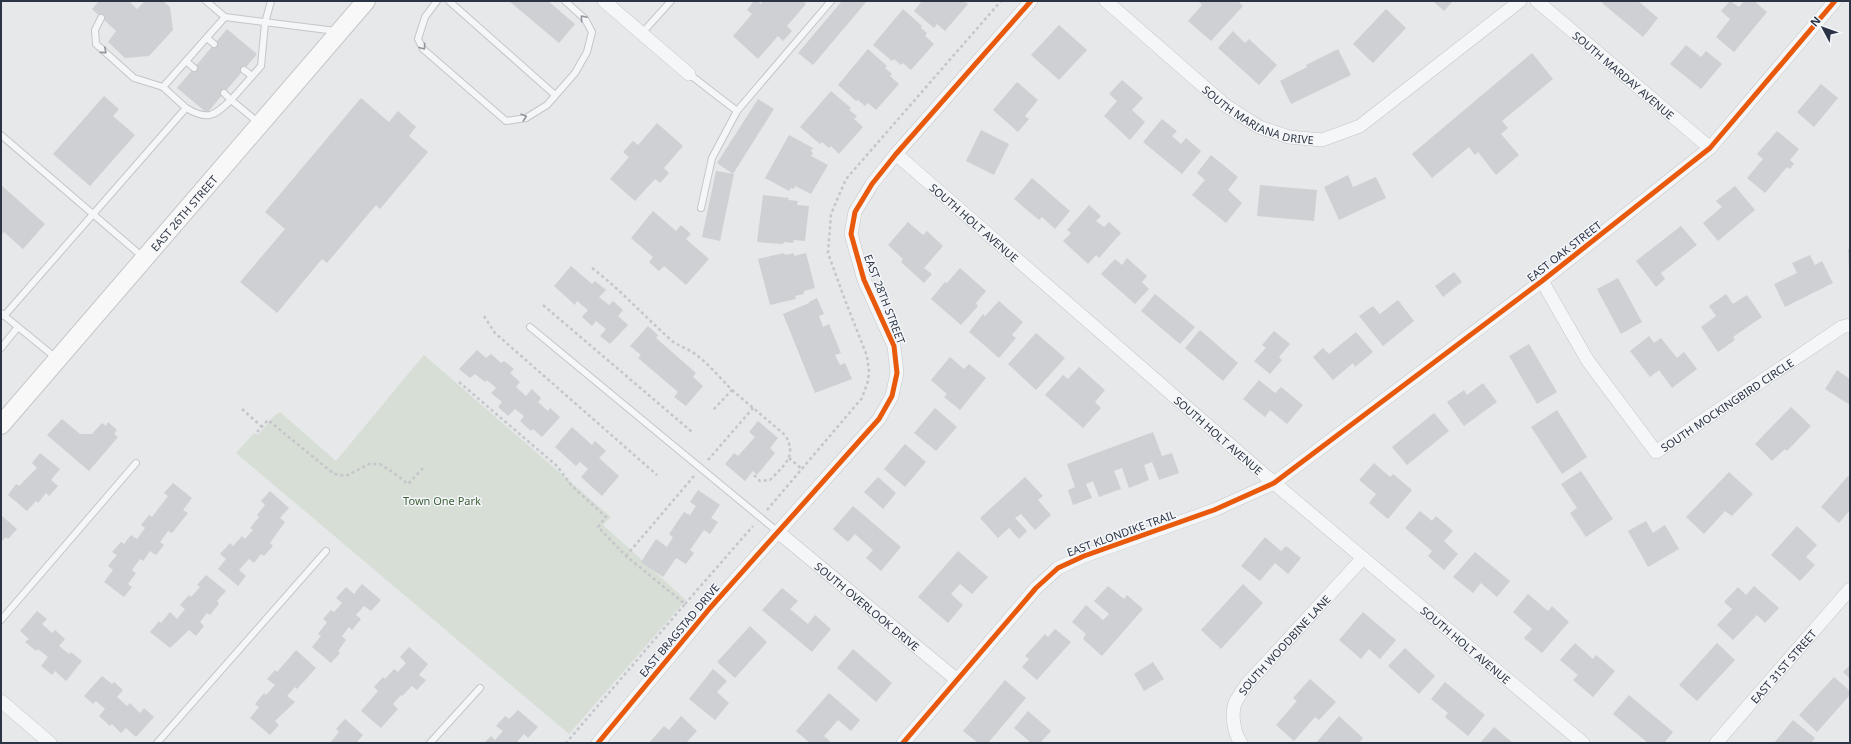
<svg xmlns="http://www.w3.org/2000/svg" width="1851" height="744" font-family="'Noto Sans',sans-serif">
<style>
.green{fill:#d6ded6}
.building{fill:#ced0d3}
.lines{fill:none;stroke-linecap:round;stroke-linejoin:round}
.service-casing{stroke:#c4c6c8;stroke-width:8}
.minor-casing{stroke:#c4c6c8;stroke-width:14}
.secondary-casing{stroke:#c4c6c8;stroke-width:20}
.path{stroke:#c5c6ca;stroke-width:2.5;stroke-dasharray:3 3;stroke-linecap:butt}
.service{stroke:#f5f6f7;stroke-width:6}
.minor{stroke:#f5f6f7;stroke-width:13}
.secondary{stroke:#f8f8f8;stroke-width:18}
.cycleway-casing{stroke:#f4f6f9;stroke-width:8}
.cycleway{stroke:#e8590c;stroke-width:5}
.oneway{stroke:#90959e}
.labels{text-anchor:middle;dominant-baseline:central;stroke-width:3;stroke-linejoin:round;paint-order:stroke}
.street-label{font-size:11px;fill:#2b3445;stroke:#f4f6f9}
.park-label{font-size:11px;fill:#3f6138;stroke:#f4f6f9}
</style>
<rect width="100%" height="100%" fill="#e6e8ea"/>
<!-- green -->
<polygon class="green" points="424,355 611,517 603,525 686,600 569,734 236,453 254,433 258,435 274,416 280,412 336,461"/>
<!-- building -->
<g class="building">
<polygon points="99,1 129,1 137,9 145,1 163,1 170,7 173,30 149,56 125,58 108,42 116,31 92,9"/>
<polygon points="509,1 548,1 575,24 559,43"/>
<polygon points="754,1 758,1 761,4 763,1 803,1 806,4 787,26 792,31 783,41 778,36 758,59 733,36 752,14 747,10"/>
<polygon points="842,1 867,1 813,65 798,53"/>
<polygon points="922,1 964,1 968,4 945,31 937,24 934,28 914,11"/>
<polygon points="1198,1 1238,1 1243,6 1211,41 1188,21 1202,5"/>
<polygon points="1433,1 1453,1 1444,11"/>
<polygon points="1604,1 1638,1 1658,18 1643,37 1602,3"/>
<polygon points="1730,1 1739,7 1744,1 1754,1 1767,12 1734,52 1716,37 1730,19 1721,11"/>
<polygon points="903,9 922,26 921,28 927,33 925,36 934,44 911,70 903,63 901,65 894,59 892,61 873,45"/>
<polygon points="1386,9 1406,28 1373,63 1353,44"/>
<polygon points="1059,25 1087,50 1059,80 1031,55"/>
<polygon points="227,29 257,54 207,113 177,88"/>
<polygon points="1233,31 1245,43 1249,39 1277,65 1259,85 1218,48"/>
<polygon points="1686,45 1701,57 1706,51 1722,64 1701,89 1670,64"/>
<polygon points="868,49 887,66 885,68 892,74 890,76 899,84 876,110 868,103 865,106 858,100 856,101 838,85"/>
<polygon points="1338,49 1351,75 1291,104 1280,81 1307,67 1306,65"/>
<polygon points="1532,53 1553,79 1502,121 1508,128 1501,134 1519,155 1496,175 1478,152 1475,155 1469,147 1432,178 1412,154"/>
<polygon points="1122,80 1143,98 1132,110 1145,122 1130,140 1104,116 1117,101 1109,94"/>
<polygon points="1017,82 1038,100 1025,116 1029,119 1018,132 993,110"/>
<polygon points="1821,84 1838,98 1814,127 1797,112"/>
<polygon points="831,91 851,108 849,110 857,116 854,119 863,127 839,154 831,146 829,148 822,142 820,144 800,127"/>
<polygon points="104,96 119,109 113,116 135,135 90,186 53,154"/>
<polygon points="361,98 389,122 398,111 416,127 409,136 428,152 380,209 376,205 327,263 322,259 277,313 240,282 285,229 265,212"/>
<polygon points="758,99 774,109 733,174 717,163"/>
<polygon points="1162,119 1177,131 1172,136 1181,144 1186,138 1201,151 1182,174 1143,142"/>
<polygon points="657,123 683,146 664,168 669,173 660,183 655,179 635,201 610,179 629,157 623,152 633,141 638,145"/>
<polygon points="981,130 1009,144 994,175 966,161"/>
<polygon points="1777,131 1799,149 1790,160 1794,164 1790,169 1787,167 1765,193 1747,178 1763,159 1757,154"/>
<polygon points="789,135 813,148 811,151 813,153 811,156 828,165 811,194 795,186 794,189 791,188 789,191 765,178"/>
<polygon points="1211,155 1238,177 1228,190 1242,203 1226,223 1192,195 1205,180 1197,173"/>
<polygon points="716,171 734,174 720,241 702,237"/>
<polygon points="1348,175 1353,187 1376,177 1386,198 1339,220 1324,187"/>
<polygon points="1032,178 1070,211 1055,229 1042,217 1039,220 1014,199"/>
<polygon points="1,185 45,224 23,249 4,232 1,235"/>
<polygon points="1260,185 1317,190 1314,221 1257,216"/>
<polygon points="1735,186 1755,210 1718,241 1703,223 1722,207 1716,201"/>
<polygon points="763,195 789,198 788,200 798,201 797,205 809,206 805,241 794,240 793,243 784,242 783,244 757,242"/>
<polygon points="1089,205 1101,216 1096,221 1104,227 1109,222 1121,233 1099,258 1096,255 1088,264 1063,241 1071,233 1067,230"/>
<polygon points="653,211 676,231 681,225 691,234 686,239 709,259 686,285 664,266 659,271 649,262 653,257 631,238"/>
<polygon points="908,222 923,235 927,231 943,246 924,268 932,274 924,283 901,262 903,259 888,245"/>
<polygon points="1681,226 1697,245 1661,273 1665,279 1656,287 1636,261"/>
<polygon points="1848,249 1850,249 1850,271 1849,271"/>
<polygon points="784,253 785,255 794,253 794,256 806,253 815,288 804,291 804,294 795,296 796,299 770,305 758,259"/>
<polygon points="1810,255 1815,265 1822,261 1833,283 1785,307 1774,284 1797,273 1792,263"/>
<polygon points="1127,258 1147,276 1142,282 1149,289 1135,304 1101,274 1115,259 1122,265"/>
<polygon points="571,266 592,284 595,281 606,290 599,297 609,305 613,301 623,310 618,316 628,325 610,344 600,336 606,329 596,321 592,326 582,317 588,310 577,301 575,305 554,286"/>
<polygon points="960,268 986,291 976,303 978,306 961,325 931,299 945,282 947,283"/>
<polygon points="1454,272 1462,282 1443,297 1435,286"/>
<polygon points="1618,278 1642,322 1621,334 1597,289"/>
<polygon points="1155,294 1195,327 1180,344 1141,311"/>
<polygon points="1726,294 1733,304 1747,295 1762,317 1733,337 1735,340 1718,352 1701,327 1716,316 1709,306"/>
<polygon points="817,298 824,314 819,316 823,327 829,324 841,353 835,355 840,365 845,363 852,379 815,393 783,314 809,303 809,302"/>
<polygon points="1398,300 1414,321 1383,346 1359,316 1373,306 1380,314"/>
<polygon points="999,301 1023,322 1012,335 1016,338 999,358 969,332 983,314 985,316"/>
<polygon points="648,326 658,335 656,338 696,373 693,377 703,386 686,406 674,397 678,392 638,358 641,355 630,346"/>
<polygon points="1200,330 1238,363 1223,381 1185,348"/>
<polygon points="1274,331 1290,344 1279,357 1282,360 1270,374 1254,361 1266,348 1262,345"/>
<polygon points="1356,332 1373,352 1355,367 1353,363 1333,380 1313,357 1323,348 1329,354"/>
<polygon points="1036,333 1065,358 1036,390 1008,364"/>
<polygon points="1649,336 1654,343 1661,338 1677,358 1684,352 1697,369 1672,388 1659,370 1650,377 1630,351"/>
<polygon points="1529,344 1557,392 1537,404 1509,356"/>
<polygon points="477,350 486,358 491,354 501,363 504,361 514,369 510,373 520,382 516,387 526,396 532,389 541,398 538,402 548,411 550,408 560,417 542,437 533,429 531,431 520,421 524,416 515,409 508,416 498,407 502,402 491,393 496,388 487,380 485,382 475,374 470,378 459,369"/>
<polygon points="950,357 964,369 969,364 986,378 960,410 944,397 947,394 931,380"/>
<polygon points="1079,367 1105,390 1095,402 1101,408 1083,428 1045,395 1063,375 1068,379"/>
<polygon points="1837,370 1850,379 1850,405 1825,389"/>
<polygon points="1259,380 1275,393 1281,387 1303,405 1287,424 1270,410 1265,417 1243,399"/>
<polygon points="1483,383 1497,402 1464,426 1447,402 1464,390 1467,395"/>
<polygon points="1791,407 1811,426 1787,451 1785,449 1772,461 1755,444"/>
<polygon points="935,408 957,427 936,451 914,433"/>
<polygon points="1557,410 1587,457 1562,474 1531,427"/>
<polygon points="1434,413 1449,431 1407,465 1392,447"/>
<polygon points="62,419 80,434 92,434 102,423 106,426 108,422 117,430 114,434 118,437 89,471 47,435"/>
<polygon points="758,421 778,438 770,448 775,453 757,475 753,471 745,481 725,464 734,453 738,456 755,437 749,432"/>
<polygon points="572,427 592,445 595,441 606,451 599,458 619,476 602,496 581,477 588,469 580,462 576,466 555,447"/>
<polygon points="1153,432 1162,456 1172,453 1179,473 1159,480 1152,462 1144,465 1149,480 1129,488 1122,468 1114,471 1121,489 1099,497 1093,481 1086,484 1092,498 1073,505 1068,490 1075,487 1067,464"/>
<polygon points="905,444 926,462 905,487 884,469"/>
<polygon points="40,453 60,469 51,480 58,486 49,496 46,493 38,503 36,501 27,511 8,495 16,484 19,486 37,468 32,463"/>
<polygon points="1374,463 1390,477 1393,474 1412,490 1388,519 1369,503 1376,494 1359,480"/>
<polygon points="1581,471 1613,519 1586,537 1570,513 1577,508 1561,484"/>
<polygon points="1729,472 1753,494 1732,516 1725,511 1704,534 1686,517"/>
<polygon points="1848,476 1850,477 1850,510 1839,523 1821,507"/>
<polygon points="878,477 896,493 883,509 864,492"/>
<polygon points="1025,477 1043,496 1038,500 1051,515 1035,530 1021,514 1015,518 1027,531 1019,539 1009,528 998,538 980,518"/>
<polygon points="173,483 192,498 183,510 188,513 172,533 168,531 160,542 164,545 156,555 150,551 143,561 140,559 132,570 136,573 128,584 132,587 124,597 104,582 113,570 108,566 117,555 112,552 121,542 124,544 131,535 137,539 145,528 141,525 149,515 152,517 168,496 164,493"/>
<polygon points="698,490 720,505 711,518 718,522 710,534 704,530 690,550 694,553 686,564 676,558 663,577 641,562 656,539 667,547 673,537 669,534 684,512 690,515 696,506 690,502"/>
<polygon points="270,491 289,508 280,518 285,522 270,543 273,546 264,556 261,554 254,563 249,559 239,570 246,576 238,586 218,569 226,559 220,554 230,543 233,546 242,536 245,539 253,530 250,528 259,517 257,515 265,505 261,501"/>
<polygon points="853,506 901,547 881,571 866,558 873,550 855,534 848,542 833,529"/>
<polygon points="1420,511 1432,521 1436,516 1453,531 1444,541 1458,554 1444,570 1428,556 1432,551 1405,528"/>
<polygon points="1,515 17,529 8,539 6,537 1,542"/>
<polygon points="1646,521 1653,533 1665,525 1679,549 1648,567 1628,531"/>
<polygon points="1797,526 1817,545 1806,557 1815,565 1800,581 1771,555"/>
<polygon points="1265,537 1281,551 1286,546 1301,558 1288,574 1275,563 1260,581 1241,566"/>
<polygon points="958,551 988,577 972,594 960,584 951,594 963,605 948,623 918,597"/>
<polygon points="1475,552 1510,581 1497,597 1481,583 1473,593 1453,577"/>
<polygon points="206,575 226,591 217,601 219,604 210,615 207,613 200,622 204,626 196,636 189,630 170,648 150,632 159,621 161,623 170,612 177,619 185,609 180,605 189,595 191,597 200,587 197,585"/>
<polygon points="362,584 381,600 371,611 364,606 356,615 361,619 352,630 349,627 342,636 346,640 338,651 340,653 331,663 312,647 321,636 318,634 327,622 323,619 331,610 334,612 342,603 336,598 346,587 354,594"/>
<polygon points="1243,584 1263,603 1221,649 1201,630"/>
<polygon points="1108,586 1124,599 1127,595 1143,609 1102,656 1083,639 1086,634 1072,622 1086,605 1103,620 1109,614 1094,601"/>
<polygon points="1754,586 1779,608 1765,623 1757,615 1733,640 1717,625 1732,609 1724,602 1738,587 1746,595"/>
<polygon points="782,588 798,601 790,609 808,624 815,615 831,629 812,652 762,610"/>
<polygon points="1528,594 1548,611 1552,606 1569,622 1542,653 1524,638 1532,629 1513,612"/>
<polygon points="37,611 47,619 42,624 52,633 55,630 65,639 59,646 69,654 71,652 82,661 66,681 55,671 52,675 41,666 48,657 38,649 36,651 25,642 29,639 20,631"/>
<polygon points="1363,612 1396,640 1380,659 1369,649 1361,659 1339,640"/>
<polygon points="750,626 767,642 735,678 717,662"/>
<polygon points="1055,629 1071,642 1037,680 1022,667 1029,659 1025,656 1045,634 1048,637"/>
<polygon points="1575,643 1593,659 1596,655 1615,671 1593,697 1573,680 1578,675 1560,660"/>
<polygon points="1717,643 1735,660 1697,701 1679,685"/>
<polygon points="409,647 428,664 419,675 426,680 417,690 412,686 402,696 401,695 393,704 398,709 381,728 361,711 378,691 374,687 383,677 385,679 394,669 398,672 406,663 400,657"/>
<polygon points="1405,648 1435,676 1419,694 1388,666"/>
<polygon points="853,649 892,683 876,702 837,668"/>
<polygon points="296,650 316,668 297,689 295,687 287,696 295,702 275,721 279,725 270,735 250,718 259,707 255,704 264,693 266,695 275,685 267,679 275,670 277,672"/>
<polygon points="1153,662 1164,679 1144,691 1134,674"/>
<polygon points="1850,665 1850,679 1843,672"/>
<polygon points="713,669 727,681 717,692 729,703 715,720 689,699"/>
<polygon points="102,676 112,684 114,682 123,690 117,697 127,706 130,703 140,713 144,708 154,717 136,737 126,728 121,733 112,724 110,726 99,716 105,709 96,701 93,704 84,696"/>
<polygon points="1834,677 1850,691 1850,695 1817,732 1799,715"/>
<polygon points="1310,679 1336,702 1319,720 1315,717 1294,741 1276,725 1297,701 1293,698"/>
<polygon points="1005,680 1026,698 988,743 978,743 963,731"/>
<polygon points="1445,682 1485,715 1468,736 1445,717 1448,713 1431,699"/>
<polygon points="829,693 860,720 851,731 838,720 824,736 832,743 810,743 796,731"/>
<polygon points="1629,695 1673,732 1664,743 1648,743 1613,714"/>
<polygon points="518,710 538,727 528,738 524,734 516,743 484,743 491,736 495,740 503,731 496,726 505,716 509,719"/>
<polygon points="1028,711 1051,731 1040,743 1031,743 1014,728"/>
<polygon points="681,716 697,731 686,743 649,743 664,726 669,730"/>
<polygon points="1339,716 1363,738 1359,743 1316,743"/>
<polygon points="345,719 363,735 356,743 330,743 339,732 336,729"/>
<polygon points="1793,720 1815,738 1811,743 1774,743"/>
<polygon points="1494,727 1513,743 1480,743"/>
</g>
<g class="lines">
<!-- service casing -->
<g class="service-casing">
<g id="service">
<polyline points="206,1 225,17"/>
<polyline points="437,1 425,17 418,39 423,49 506,121 526,118 547,105 575,73 587,52 592,32 585,19 565,1"/>
<polyline points="449,1 555,95"/>
<polyline points="101,18 95,30 96,44 134,78 163,87"/>
<polyline points="642,33 671,1"/>
<polyline points="207,38 214,44"/>
<polyline points="186,61 194,68"/>
<polyline points="244,70 252,76"/>
<polyline points="689,74 737,111 831,1"/>
<polyline points="224,93 231,100 261,66 265,23 271,1"/>
<polyline points="186,108 163,87 225,17 336,31"/>
<polyline points="1,135 144,258"/>
<polyline points="701,208 712,158 737,111"/>
<polyline points="1,313 56,358"/>
<path d="M4,316L186,108C208,121 214,116 231,100L259,123"/>
<polyline points="530,327 778,532"/>
<polyline points="1,348 18,327"/>
<polyline points="1,620 136,463"/>
<polyline points="157,743 326,551"/>
<polyline points="430,743 480,688"/>
</g>
</g>
<!-- minor casing -->
<g class="minor-casing">
<g id="minor">
<polyline points="604,1 689,74"/>
<path id="s1" d="M1106,1L1225,105L1259,127L1289,137L1322,140L1360,126L1520,1"/>
<path id="s2" d="M1537,1L1710,148"/>
<path id="s3" d="M896,154L1274,483L1583,743"/>
<path id="s4" d="M1542,281L1588,361L1656,452L1842,327L1850,325"/>
<path id="s5" d="M778,532L957,680"/>
<polyline points="1,701 50,743"/>
<polyline points="598,743 710,608 879,419 892,396 897,373 894,346 864,280 851,234 855,212 872,184 896,154 1031,1"/>
<polyline points="903,743 1036,588 1058,568 1084,556 1214,510 1274,483 1542,281 1710,148 1835,1"/>
<path id="s6" d="M1241,743C1234,734 1231,714 1235,703C1238,697 1243,690 1247,684L1363,558"/>
<path id="s7" d="M1716,743L1850,589"/>
</g>
</g>
<!-- secondary casing -->
<g class="secondary-casing">
<g id="secondary">
<path id="s8" d="M1,425L366,1"/>
</g>
</g>
<!-- path -->
<g class="path">
<path d="M592,268C621,290 644,316 671,340C678,346 687,348 695,354C708,363 720,378 732,390L713,410"/>
<polyline points="543,305 692,432"/>
<polyline points="484,316 495,333 657,475"/>
<polyline points="459,382 557,466 572,486 606,517 598,527 626,556 685,604 566,743"/>
<path d="M732,390L785,435C798,456 784,465 770,480L760,481L752,473"/>
<polyline points="242,409 262,427"/>
<polyline points="257,432 268,420 334,474 346,476 369,464 380,464 391,471 408,484 424,467"/>
<polyline points="789,458 802,469"/>
<polyline points="708,460 753,408"/>
<polyline points="767,510 862,398 868,381 869,371 867,356 845,300 828,253 831,214 846,179 1001,1"/>
<polyline points="626,556 694,476"/>
<polyline points="685,604 753,526"/>
</g>
<!-- service -->
<use href="#service" class="service"/>
<!-- minor -->
<use href="#minor" class="minor"/>
<!-- secondary -->
<use href="#secondary" class="secondary"/>
<!-- cycleway casing -->
<g class="cycleway-casing">
<g id="cycleway">
<polyline points="598,743 710,608 879,419 892,396 897,373 894,346 864,280 851,234 855,212 872,184 896,154 1031,1"/>
<polyline points="903,743 1036,588 1058,568 1084,556 1214,510 1274,483 1542,281 1710,148 1835,1"/>
</g>
</g>
<!-- cycleway -->
<use href="#cycleway" class="cycleway"/>
</g>
<!-- one-way arrows -->
<defs><path id="oneway-chevron" d="M-2-3.5L2.5 0L-2 3.5" fill="none" stroke-width="1.6" stroke-linecap="round" stroke-linejoin="round"/></defs>
<g class="oneway">
<use href="#oneway-chevron" transform="translate(583 18) rotate(-130)"/>
<use href="#oneway-chevron" transform="translate(423 47) rotate(54)"/>
<use href="#oneway-chevron" transform="translate(104 51) rotate(41)"/>
<use href="#oneway-chevron" transform="translate(524 117) rotate(-18)"/>
</g>
<g class="labels">
<!-- street labels -->
<g class="street-label">
<text stroke="none"><textPath href="#s2" startOffset="114">SOUTH MARDAY AVENUE</textPath></text>
<text stroke="none"><textPath href="#s1" startOffset="193">SOUTH MARIANA DRIVE</textPath></text>
<text stroke="none"><textPath href="#s8" startOffset="280">EAST 26TH STREET</textPath></text>
<text stroke="none"><textPath href="#s3" startOffset="104">SOUTH HOLT AVENUE</textPath></text>
<text transform="translate(1564 251) rotate(-38)">EAST OAK STREET</text>
<text transform="translate(885 299) rotate(69)">EAST 28TH STREET</text>
<text stroke="none"><textPath href="#s4" startOffset="291">SOUTH MOCKINGBIRD CIRCLE</textPath></text>
<text stroke="none"><textPath href="#s3" startOffset="428">SOUTH HOLT AVENUE</textPath></text>
<text transform="translate(1121 533) rotate(-20)">EAST KLONDIKE TRAIL</text>
<text stroke="none"><textPath href="#s5" startOffset="116">SOUTH OVERLOOK DRIVE</textPath></text>
<text transform="translate(679 630) rotate(-50)">EAST BRAGSTAD DRIVE</text>
<text stroke="none"><textPath href="#s3" startOffset="752">SOUTH HOLT AVENUE</textPath></text>
<text stroke="none"><textPath href="#s6" startOffset="118">SOUTH WOODBINE LANE</textPath></text>
<text stroke="none"><textPath href="#s7" startOffset="102">EAST 31ST STREET</textPath></text>
</g>
<!-- park labels -->
<g class="park-label">
<text x="442" y="500">Town One Park</text>
</g>
</g>
<!-- border -->
<rect width="1851" height="744" fill="none" stroke="#2b3445" stroke-width="4"/>
<!-- north arrow -->
<g transform="translate(1823 28) rotate(311)" stroke="#f4f6f9" stroke-width="3" paint-order="stroke">
<path d="M0-3L7 15L0 10L-7 15Z" fill="#2b3445"/>
<text y="-6" font-size="11" font-weight="bold" text-anchor="middle" fill="#2b3445">N</text>
</g>
</svg>
